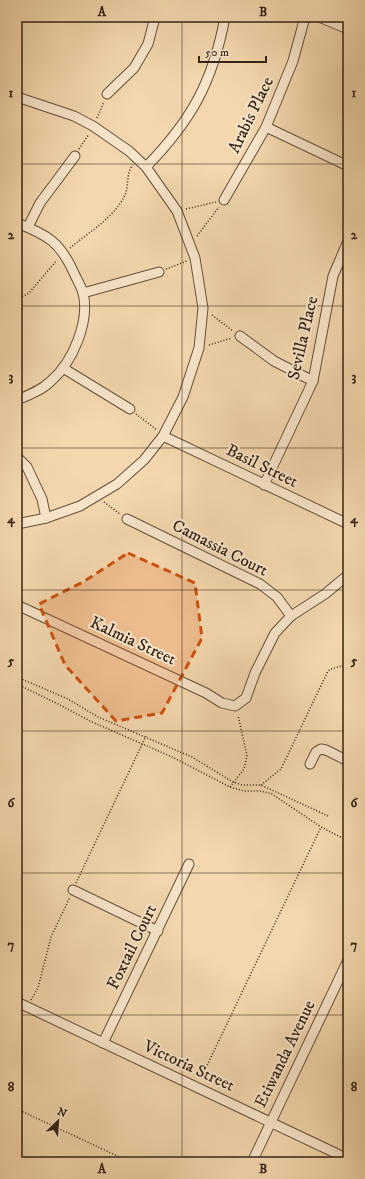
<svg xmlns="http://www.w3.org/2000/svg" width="365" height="1179" font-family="'IM FELL DW Pica',serif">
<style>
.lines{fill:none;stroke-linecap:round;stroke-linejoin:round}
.minor-casing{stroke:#64503c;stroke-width:11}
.path{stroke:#342316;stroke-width:1.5;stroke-dasharray:1 2;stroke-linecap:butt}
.minor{stroke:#f8e5ca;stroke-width:9}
.marked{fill:#cd510e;fill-opacity:0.2;stroke:#cd510e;stroke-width:3;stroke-dasharray:8 5;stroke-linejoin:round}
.grid{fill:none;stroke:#342316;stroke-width:1;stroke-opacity:0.55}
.labels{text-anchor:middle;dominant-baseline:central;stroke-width:4;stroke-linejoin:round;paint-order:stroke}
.street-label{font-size:17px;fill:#342316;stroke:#f8e5ca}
.neatline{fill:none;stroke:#342316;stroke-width:1.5}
.grid-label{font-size:13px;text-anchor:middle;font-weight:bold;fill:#342316}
</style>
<rect width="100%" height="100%" fill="#f4d7ae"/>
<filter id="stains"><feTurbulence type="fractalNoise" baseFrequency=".005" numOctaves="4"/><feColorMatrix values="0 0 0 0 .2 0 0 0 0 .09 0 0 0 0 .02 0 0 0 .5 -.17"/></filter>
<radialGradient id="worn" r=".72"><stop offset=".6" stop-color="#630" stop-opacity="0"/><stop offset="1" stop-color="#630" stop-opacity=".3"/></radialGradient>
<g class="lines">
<!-- minor casing -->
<g class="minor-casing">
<g id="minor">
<polyline points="319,17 348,29"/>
<polyline points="107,94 134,68 148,44 155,17"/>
<polyline points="17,97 74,116 93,126 129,151 146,167 177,211 195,258 203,308 199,348 183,397 163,436 144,460 117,484 80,506 46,518 17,524"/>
<polyline points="266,127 348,166"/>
<path d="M146,167C192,120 213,81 225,17"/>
<polyline points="224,200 266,127 293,61 305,17"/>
<path d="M17,223C30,228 42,233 52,241C62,249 69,262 74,273C77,280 81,286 83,293C90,321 73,362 51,381C42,390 29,395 17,400"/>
<polyline points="28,227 40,203 75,156"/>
<polyline points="83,293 159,272"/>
<polyline points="240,336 274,361 313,381"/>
<polyline points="63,368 130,409"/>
<polyline points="163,436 348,524"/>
<polyline points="17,457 27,467 42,499 46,518"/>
<polyline points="264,485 313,381 333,276 348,241"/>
<polyline points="127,519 260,584 277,597 291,616"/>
<polyline points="17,605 206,693 222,703 235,706 246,698 255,673 275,633 291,616 325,594 348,575"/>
<polyline points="310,764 316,752 321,749 326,750 348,761"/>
<polyline points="73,890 158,931"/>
<polyline points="17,1002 348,1159"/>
<polyline points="103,1043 189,864"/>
<polyline points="252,1162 348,960"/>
</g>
</g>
<!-- path -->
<g class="path">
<polyline points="97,118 104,102"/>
<polyline points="79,149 89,134"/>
<polyline points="186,209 216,202"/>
<polyline points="197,236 219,207"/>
<path d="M70,248C89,232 114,218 125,195C129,186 126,172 133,165"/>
<polyline points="166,269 187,261"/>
<polyline points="17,300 29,293 57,260"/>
<polyline points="212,315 233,331"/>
<polyline points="209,345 232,338"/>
<polyline points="136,414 157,430"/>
<polyline points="104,502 120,514"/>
<polyline points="17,677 68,699 98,717 192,757 233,782 242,785 261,785 328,816"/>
<polyline points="17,684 60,705 90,721 172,757 230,787 244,791 261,791 272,794 321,827 348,841"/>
<polyline points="261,785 281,769 328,671 331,669 348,664"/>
<polyline points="230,787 244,769 247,756 238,715"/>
<polyline points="76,883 146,736"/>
<polyline points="31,1000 38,988 51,937 70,897"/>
<polyline points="17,1014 20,1015 20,1019"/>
<polyline points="202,1076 321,827"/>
<polyline points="17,1109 130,1162"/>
</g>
<!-- minor -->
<use href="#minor" class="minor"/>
</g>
<!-- marked area -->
<path class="marked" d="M128,553L195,583L202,638L162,713L116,721L65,665L39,604L83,582Z"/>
<!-- grid -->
<path class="grid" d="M182,17V1162M17,164H348M17,306H348M17,448H348M17,590H348M17,731H348M17,873H348M17,1015H348"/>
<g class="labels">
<!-- street labels -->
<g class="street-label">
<text transform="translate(251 115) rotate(-64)">Arabis Place</text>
<text transform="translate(303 338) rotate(-77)">Sevilla Place</text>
<text transform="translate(262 466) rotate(26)">Basil Street</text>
<text transform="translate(220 548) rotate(27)">Camassia Court</text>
<text transform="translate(133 641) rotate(25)">Kalmia Street</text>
<text transform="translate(132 947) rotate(-64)">Foxtail Court</text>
<text transform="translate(285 1054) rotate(-64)">Etiwanda Avenue</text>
<text transform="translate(189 1066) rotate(25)">Victoria Street</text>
</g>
</g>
<!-- margin -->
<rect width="365" height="1179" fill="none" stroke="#f4d7ae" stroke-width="44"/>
<!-- north arrow -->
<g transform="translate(58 1121) rotate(25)" stroke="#f8e5ca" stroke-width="3" paint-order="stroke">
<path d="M0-3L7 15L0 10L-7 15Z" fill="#342316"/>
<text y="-6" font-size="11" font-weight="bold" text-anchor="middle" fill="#342316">N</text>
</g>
<!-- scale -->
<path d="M199 56v6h67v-6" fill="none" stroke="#342316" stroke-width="2"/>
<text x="205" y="56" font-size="12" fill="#342316" stroke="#f8e5ca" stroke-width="3" paint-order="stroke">50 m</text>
<rect x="22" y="22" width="321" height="1135" class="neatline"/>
<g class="grid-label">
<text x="102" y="16">A</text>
<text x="263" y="16">B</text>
<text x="11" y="97">1</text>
<text x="354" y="97">1</text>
<text x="11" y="239">2</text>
<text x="354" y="239">2</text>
<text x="11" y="381">3</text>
<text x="354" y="381">3</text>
<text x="11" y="523">4</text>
<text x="354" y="523">4</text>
<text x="11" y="665">5</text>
<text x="354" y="665">5</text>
<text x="11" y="807">6</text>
<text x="354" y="807">6</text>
<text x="11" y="949">7</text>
<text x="354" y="949">7</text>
<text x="11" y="1091">8</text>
<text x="354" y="1091">8</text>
<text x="102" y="1173">A</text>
<text x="263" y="1173">B</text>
</g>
<rect width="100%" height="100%" filter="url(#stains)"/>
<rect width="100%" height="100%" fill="url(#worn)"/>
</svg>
